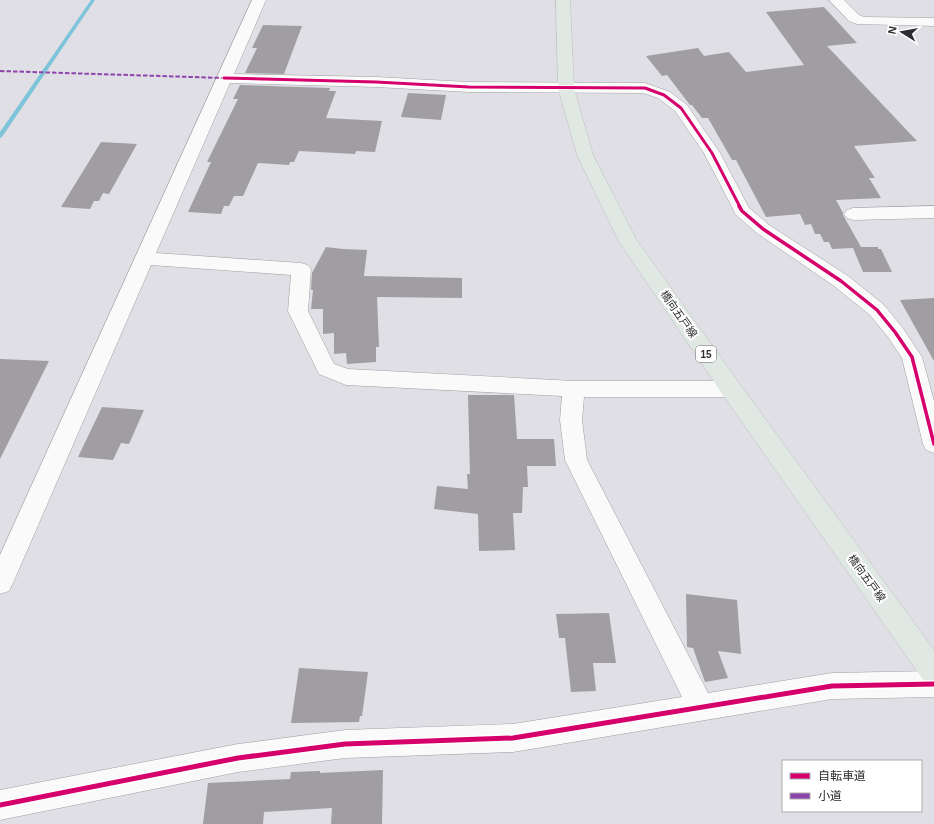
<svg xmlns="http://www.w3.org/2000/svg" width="934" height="824" font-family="Helvetica,'Noto Sans JP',sans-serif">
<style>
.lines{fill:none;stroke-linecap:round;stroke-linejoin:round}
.stream{fill:#7dc4db;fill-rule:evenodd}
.building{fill:#a09ea0}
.minor-casing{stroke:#9f9fa3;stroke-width:1}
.primary-casing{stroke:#bebec0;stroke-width:1}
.minor{fill:#fafafb;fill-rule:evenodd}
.primary{fill:#dfe8e2;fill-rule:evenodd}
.quiet{stroke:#8e44ad;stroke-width:2;stroke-dasharray:4.5 2;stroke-linecap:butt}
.cycleway-far2-casing{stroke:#fff;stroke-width:5}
.cycleway-far1-casing{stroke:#fff;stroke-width:6}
.cycleway-casing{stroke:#fff;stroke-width:8}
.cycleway-far2{stroke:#d6006c;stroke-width:3}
.cycleway-far1{stroke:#d6006c;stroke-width:3.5}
.cycleway{stroke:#d6006c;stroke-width:5}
.labels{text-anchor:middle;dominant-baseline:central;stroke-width:4;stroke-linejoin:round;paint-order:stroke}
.shield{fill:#fff;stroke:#6c6b6e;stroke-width:1}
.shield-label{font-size:10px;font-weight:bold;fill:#2d2c30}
.street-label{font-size:11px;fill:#2d2c30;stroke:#fff}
</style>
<rect width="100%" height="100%" fill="#e0dfe5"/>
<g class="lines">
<!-- stream -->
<polygon class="stream" points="91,0 95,0 2,137 0,138 0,132"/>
</g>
<!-- building -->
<g class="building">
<polygon points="824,7 857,43 827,46 917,141 854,146 875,178 869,178 881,198 836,200 843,213 843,215 861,247 878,247 878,249 881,249 892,272 863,272 853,248 832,249 829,242 824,242 820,234 815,234 811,224 805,225 800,214 766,217 736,160 732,160 708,118 702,118 692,105 690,105 667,75 662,76 646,56 698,48 704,56 729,52 746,72 804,65 766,12"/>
<polygon points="263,25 302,26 284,74 245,73 257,48 252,48"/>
<polygon points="240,85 330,88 329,91 336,91 326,118 382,121 375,152 356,151 355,154 299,151 294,162 290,162 289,165 258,163 243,196 234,196 229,206 224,206 221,214 188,212 211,162 207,162 238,99 233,99"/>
<polygon points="408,93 446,95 441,120 401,117"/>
<polygon points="101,142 137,144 109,194 103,193 99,201 94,201 90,209 61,207"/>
<polygon points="326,247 343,249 367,250 364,276 462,278 462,298 377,297 379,347 376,347 376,362 347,364 346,353 334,354 334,333 323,334 323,309 311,309 313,290 311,290 312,273"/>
<polygon points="934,298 934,361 900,300"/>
<polygon points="0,359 49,361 0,459"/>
<polygon points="468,395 514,395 517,439 554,439 556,466 527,466 528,487 523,487 522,513 513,513 515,550 479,551 478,514 434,509 437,486 468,489 467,474 470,474"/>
<polygon points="102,407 144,410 129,444 121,443 113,460 78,457"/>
<polygon points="686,594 737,600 741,654 718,651 728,678 705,682 693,648 687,647"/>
<polygon points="609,613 616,663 593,663 596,691 571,692 565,638 559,638 556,614"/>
<polygon points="299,668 368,672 362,716 360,716 359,722 291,723"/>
<polygon points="383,770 382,824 331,824 332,808 264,812 263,824 203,824 208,783 290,779 291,772 320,771 320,773"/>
</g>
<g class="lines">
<!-- minor casing -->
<g class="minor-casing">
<g id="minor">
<polygon points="252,0 266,0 234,74 376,77 469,82 645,83 670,92 687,105 720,153 749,208 769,225 848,276 884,305 902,327 922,357 934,401 934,453 926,450 923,444 902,358 888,337 870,315 834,286 757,233 736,215 704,153 675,111 658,98 643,93 469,92 376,87 230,83 156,253 301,263 308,265 311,269 308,311 334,364 348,369 574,381 731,381 739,383 742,389 739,395 731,397 584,397 582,420 587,460 708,693 832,673 934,671 934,697 832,699 513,752 345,758 238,772 0,820 0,790 238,744 345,730 513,724 682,697 565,460 560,420 562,396 346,385 319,374 288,311 291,275 151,265 13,583 9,591 0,594 0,555"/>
<polygon points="829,0 844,0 859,15 864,17 934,18 934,26 857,24 849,21"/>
<polygon points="934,206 934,218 853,220 847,218 844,214 847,210 853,208"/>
</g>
</g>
<!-- primary casing -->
<g class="primary-casing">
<polygon id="primary" points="556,0 570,0 574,88 593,155 636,239 739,383 934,650 934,685 924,681 723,395 618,240 577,155 558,88"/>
</g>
<!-- minor -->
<use href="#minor" class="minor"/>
<!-- primary -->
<use href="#primary" class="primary"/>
<!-- quiet -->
<polyline class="quiet" points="0,71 224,78"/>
<!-- cycleway-far2 casing -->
<g class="cycleway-far2-casing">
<polyline id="cycleway-far2" points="224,78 376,82 469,87 645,88 664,95 681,108 712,153 740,207"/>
</g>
<!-- cycleway-far1 casing -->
<g class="cycleway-far1-casing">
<polyline id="cycleway-far1" points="739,206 742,211 763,229 841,281 877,310 895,332 912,357 934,444"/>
</g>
<!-- cycleway casing -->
<g class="cycleway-casing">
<polyline id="cycleway" points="0,805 238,758 345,744 513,738 832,686 934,684"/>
</g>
<!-- cycleway-far2 -->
<use href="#cycleway-far2" class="cycleway-far2"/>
<!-- cycleway-far1 -->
<use href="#cycleway-far1" class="cycleway-far1"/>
<!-- cycleway -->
<use href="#cycleway" class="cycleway"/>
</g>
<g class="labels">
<!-- shield labels -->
<rect class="shield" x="696" y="346" width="20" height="16" rx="3"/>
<g class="shield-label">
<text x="706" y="354">15</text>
</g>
<!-- street labels -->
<g class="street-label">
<text transform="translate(679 314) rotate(55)">橋向五戸線</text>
<text transform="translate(867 578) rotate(54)">橋向五戸線</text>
</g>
</g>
<!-- legend -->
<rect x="782" y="760" width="140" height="52" fill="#ffffff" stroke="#ababac"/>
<rect x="790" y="773" width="20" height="6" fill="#d6006c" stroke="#ababac"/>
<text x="818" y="780" font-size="12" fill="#2d2c30">自転車道</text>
<rect x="790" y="793" width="20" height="6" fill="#8e44ad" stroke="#ababac"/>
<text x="818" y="800" font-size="12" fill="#2d2c30">小道</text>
<!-- north arrow -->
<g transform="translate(902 32) rotate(281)" stroke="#ffffff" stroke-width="3" paint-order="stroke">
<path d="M0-3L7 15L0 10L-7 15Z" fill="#2d2c30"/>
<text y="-6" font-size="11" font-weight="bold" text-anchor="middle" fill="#2d2c30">N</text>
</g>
</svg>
